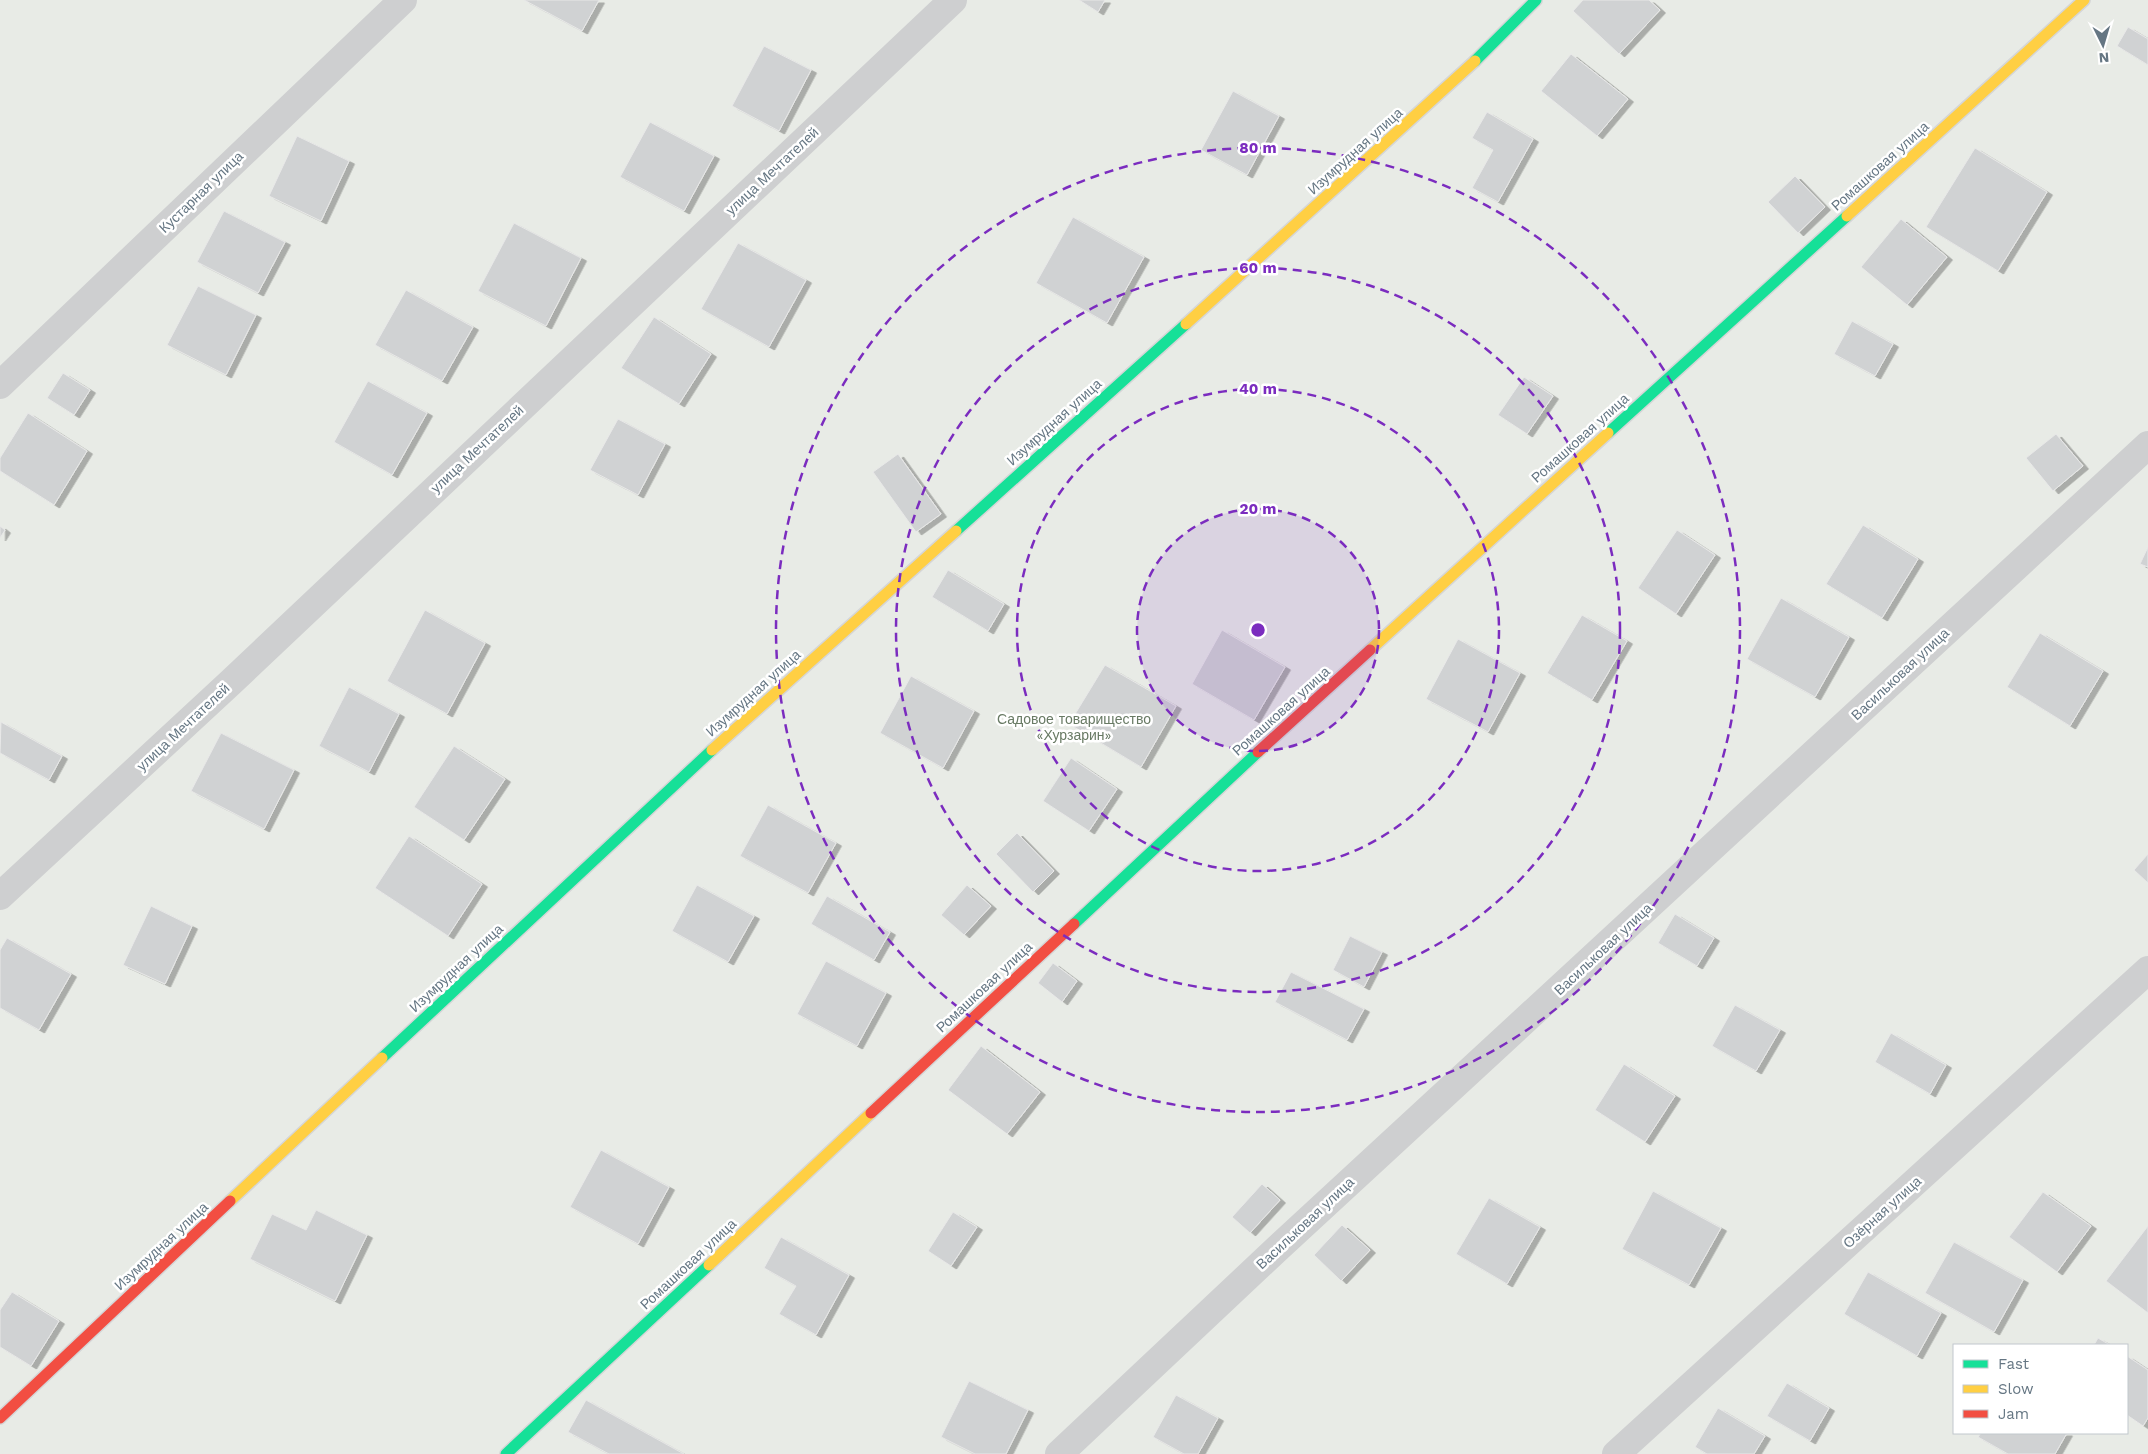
<svg xmlns="http://www.w3.org/2000/svg" width="2148" height="1454" font-family="'Work Sans',sans-serif">
<style>
.green{fill:#e8ebe6;fill-rule:evenodd}
.building{fill:#d0d2d3;stroke:#e8e8e8;filter:url(#shadow)}
.lines{fill:none;stroke-linecap:round;stroke-linejoin:round}
.fast-casing{stroke:#d5d6d7;stroke-width:14}
.slow-casing{stroke:#d5d6d7;stroke-width:14}
.jam-casing{stroke:#d5d6d7;stroke-width:14}
.street{stroke:#cecfd0;stroke-width:28}
.fast{stroke:#16e098;stroke-width:11}
.slow{stroke:#ffcf43;stroke-width:11}
.jam{stroke:#f24e42;stroke-width:11}
.ring{fill:none;stroke:#7b2cbf;stroke-width:2.5;stroke-dasharray:9 6}
.labels{text-anchor:middle;dominant-baseline:central;stroke-width:5;stroke-linejoin:round;paint-order:stroke}
.street-label{font-size:14px;fill:#657683;stroke:#fff}
.park-label{font-size:14px;fill:#687a64;stroke:#fff}
.centre{fill:#7b2cbf;stroke:#fff;stroke-width:2.5}
.ring-label{font-size:15px;text-anchor:middle;font-weight:bold;fill:#7b2cbf;stroke:#fff;stroke-width:5;stroke-linejoin:round;paint-order:stroke}
</style>
<defs>
<filter id="shadow"><feDropShadow dx="5.5" dy="3" stdDeviation="0" flood-color="#0004"/></filter>
</defs>
<rect width="100%" height="100%" fill="#f9f9f9"/>
<!-- green -->
<path class="green" d="M0,0H2148V1454H0ZM1954,1345H2127V1433H1954Z"/>
<!-- building -->
<g class="building">
<polygon points="524,0 599,0 582,31"/>
<polygon points="1079,0 1105,0 1098,12"/>
<polygon points="1583,0 1649,0 1660,10 1619,54 1573,11"/>
<polygon points="2128,27 2148,39 2148,65 2117,46"/>
<polygon points="764,46 811,70 779,131 732,106"/>
<polygon points="1571,54 1628,99 1597,136 1541,91"/>
<polygon points="1233,91 1279,116 1247,175 1201,150"/>
<polygon points="1487,112 1533,139 1498,202 1472,188 1493,150 1472,138"/>
<polygon points="650,122 714,156 684,211 620,177"/>
<polygon points="297,136 349,161 321,221 269,196"/>
<polygon points="1975,148 2047,192 1998,271 1926,227"/>
<polygon points="1795,176 1825,207 1798,233 1768,202"/>
<polygon points="224,211 285,242 258,293 197,262"/>
<polygon points="1073,217 1144,257 1107,323 1036,283"/>
<polygon points="1901,219 1947,257 1907,305 1861,267"/>
<polygon points="514,223 581,258 546,326 478,291"/>
<polygon points="738,243 806,280 769,347 701,309"/>
<polygon points="198,286 256,315 226,375 167,345"/>
<polygon points="406,290 473,327 442,381 375,345"/>
<polygon points="654,317 711,354 679,404 621,368"/>
<polygon points="1852,321 1893,344 1875,376 1834,354"/>
<polygon points="63,373 90,390 74,415 47,398"/>
<polygon points="1524,377 1553,396 1527,434 1498,415"/>
<polygon points="368,381 427,413 392,475 334,442"/>
<polygon points="28,413 87,451 54,505 0,471 0,458"/>
<polygon points="618,419 665,444 638,495 590,470"/>
<polygon points="2056,434 2083,466 2053,491 2026,458"/>
<polygon points="898,454 941,514 916,532 873,472"/>
<polygon points="1863,525 1918,559 1882,618 1826,584"/>
<polygon points="0,526 5,530 0,538"/>
<polygon points="1677,530 1715,555 1676,614 1638,588"/>
<polygon points="2148,547 2148,567 2140,564"/>
<polygon points="948,570 1004,604 988,631 932,597"/>
<polygon points="1781,598 1849,637 1815,697 1747,659"/>
<polygon points="425,610 485,643 447,714 387,681"/>
<polygon points="1582,615 1627,641 1592,700 1547,673"/>
<polygon points="1222,630 1285,667 1254,720 1192,684"/>
<polygon points="2040,633 2103,671 2070,726 2007,687"/>
<polygon points="1458,639 1520,673 1488,732 1426,699"/>
<polygon points="1105,665 1176,706 1141,767 1069,724"/>
<polygon points="911,676 974,711 943,768 880,733"/>
<polygon points="349,687 399,714 369,772 319,746"/>
<polygon points="1,722 62,756 49,780 0,753"/>
<polygon points="221,733 294,770 264,829 191,791"/>
<polygon points="454,746 505,779 464,840 414,807"/>
<polygon points="1071,758 1117,789 1089,831 1043,801"/>
<polygon points="768,805 836,843 808,893 740,856"/>
<polygon points="1017,833 1054,871 1033,892 996,854"/>
<polygon points="409,836 482,884 448,936 375,888"/>
<polygon points="2148,854 2148,883 2134,870"/>
<polygon points="697,885 754,916 728,962 672,931"/>
<polygon points="967,885 991,906 964,935 941,915"/>
<polygon points="827,896 890,932 874,960 811,924"/>
<polygon points="151,906 192,926 165,984 123,965"/>
<polygon points="1675,914 1714,938 1697,966 1658,943"/>
<polygon points="1350,936 1382,952 1364,987 1333,970"/>
<polygon points="7,938 71,974 39,1030 0,1008 0,950"/>
<polygon points="826,961 886,993 857,1046 797,1014"/>
<polygon points="1053,963 1077,981 1062,1002 1038,983"/>
<polygon points="1291,972 1364,1009 1347,1040 1275,1002"/>
<polygon points="1735,1005 1780,1030 1756,1071 1712,1046"/>
<polygon points="1891,1033 1946,1065 1930,1094 1875,1062"/>
<polygon points="981,1046 1040,1092 1007,1134 948,1090"/>
<polygon points="1624,1064 1675,1096 1645,1142 1595,1110"/>
<polygon points="601,1150 669,1187 638,1244 570,1207"/>
<polygon points="1262,1184 1280,1200 1250,1233 1232,1217"/>
<polygon points="1653,1191 1721,1228 1689,1285 1622,1249"/>
<polygon points="2043,1192 2091,1226 2057,1272 2009,1237"/>
<polygon points="1489,1198 1540,1227 1507,1284 1456,1254"/>
<polygon points="316,1210 367,1235 335,1301 250,1259 272,1214 306,1230"/>
<polygon points="953,1212 977,1227 951,1266 928,1251"/>
<polygon points="1342,1225 1370,1250 1341,1281 1314,1255"/>
<polygon points="2148,1226 2148,1313 2106,1281"/>
<polygon points="781,1237 849,1275 816,1335 779,1314 796,1286 764,1268"/>
<polygon points="1954,1242 2023,1280 1994,1332 1925,1293"/>
<polygon points="1868,1272 1941,1313 1917,1356 1844,1314"/>
<polygon points="12,1292 59,1321 31,1366 0,1347 0,1310"/>
<polygon points="2098,1338 2110,1345 2094,1345"/>
<polygon points="2127,1356 2148,1370 2148,1418 2143,1426 2127,1415"/>
<polygon points="969,1381 1028,1410 1006,1454 975,1454 941,1437"/>
<polygon points="1787,1383 1829,1408 1810,1441 1767,1416"/>
<polygon points="1176,1395 1218,1418 1198,1454 1184,1454 1153,1437"/>
<polygon points="586,1400 684,1454 609,1454 568,1432"/>
<polygon points="1718,1408 1765,1436 1754,1454 1707,1454 1695,1447"/>
<polygon points="1981,1433 2067,1433 2055,1454 2008,1454 1978,1437"/>
</g>
<g class="lines">
<!-- fast casing -->
<g class="fast-casing">
<g id="fast">
<polyline points="1475,61 1536,0"/>
<polyline points="1608,433 1847,216"/>
<polyline points="956,531 1186,324"/>
<polyline points="1074,924 1258,752"/>
<polyline points="382,1058 712,750"/>
<polyline points="506,1454 709,1265"/>
</g>
</g>
<!-- slow casing -->
<g class="slow-casing">
<g id="slow">
<polyline points="1847,216 2084,0"/>
<polyline points="1186,324 1475,61"/>
<polyline points="1370,650 1608,433"/>
<polyline points="712,750 956,531"/>
<polyline points="230,1201 382,1058"/>
<polyline points="709,1265 871,1113"/>
</g>
</g>
<!-- jam casing -->
<g class="jam-casing">
<g id="jam">
<polyline points="1258,752 1370,650"/>
<polyline points="871,1113 1074,924"/>
<polyline points="0,1418 230,1201"/>
</g>
</g>
<!-- street -->
<g class="street">
<polyline points="0,385 403,0"/>
<polyline points="0,896 230,683 953,0"/>
<polyline points="1059,1454 1278,1248 2148,445"/>
<polyline points="1616,1454 2148,970"/>
</g>
<!-- fast -->
<use href="#fast" class="fast"/>
<!-- slow -->
<use href="#slow" class="slow"/>
<!-- jam -->
<use href="#jam" class="jam"/>
</g>
<!-- distance rings -->
<circle cx="1258" cy="630" r="121" fill="#7b2cbf" fill-opacity=".12"/>
<g class="ring">
<circle cx="1258" cy="630" r="121"/>
<circle cx="1258" cy="630" r="241"/>
<circle cx="1258" cy="630" r="362"/>
<circle cx="1258" cy="630" r="482"/>
</g>
<g class="labels">
<!-- street labels -->
<g class="street-label">
<text transform="translate(1355 151) rotate(-42)">Изумрудная улица</text>
<text transform="translate(1880 166) rotate(-42)">Ромашковая улица</text>
<text transform="translate(772 171) rotate(-43)">улица Мечтателей</text>
<text transform="translate(201 192) rotate(-44)">Кустарная улица</text>
<text transform="translate(1054 422) rotate(-42)">Изумрудная улица</text>
<text transform="translate(1580 438) rotate(-42)">Ромашковая улица</text>
<text transform="translate(477 449) rotate(-43)">улица Мечтателей</text>
<text transform="translate(1900 674) rotate(-43)">Васильковая улица</text>
<text transform="translate(753 693) rotate(-42)">Изумрудная улица</text>
<text transform="translate(1281 711) rotate(-42)">Ромашковая улица</text>
<text transform="translate(183 727) rotate(-43)">улица Мечтателей</text>
<text transform="translate(1603 949) rotate(-43)">Васильковая улица</text>
<text transform="translate(456 968) rotate(-43)">Изумрудная улица</text>
<text transform="translate(984 987) rotate(-43)">Ромашковая улица</text>
<text transform="translate(1882 1212) rotate(-42)">Озёрная улица</text>
<text transform="translate(1305 1223) rotate(-43)">Васильковая улица</text>
<text transform="translate(161 1246) rotate(-43)">Изумрудная улица</text>
<text transform="translate(688 1264) rotate(-43)">Ромашковая улица</text>
</g>
<!-- park labels -->
<g class="park-label">
<text x="1074" y="719">Садовое товарищество<tspan x="1074" dy="16">«Хурзарин»</tspan></text>
</g>
</g>
<circle cx="1258" cy="630" r="8" class="centre"/>
<g class="ring-label">
<text x="1258" y="153">80 m</text>
<text x="1258" y="273">60 m</text>
<text x="1258" y="394">40 m</text>
<text x="1258" y="514">20 m</text>
</g>
<!-- legend -->
<rect x="1953" y="1344" width="175" height="90" fill="#ffffff" stroke="#c1c8cd"/>
<rect x="1963" y="1360" width="25" height="8" fill="#16e098" stroke="#c1c8cd"/>
<text x="1998" y="1369" font-size="15" fill="#657683">Fast</text>
<rect x="1963" y="1385" width="25" height="8" fill="#ffcf43" stroke="#c1c8cd"/>
<text x="1998" y="1394" font-size="15" fill="#657683">Slow</text>
<rect x="1963" y="1410" width="25" height="8" fill="#f24e42" stroke="#c1c8cd"/>
<text x="1998" y="1419" font-size="15" fill="#657683">Jam</text>
<!-- north arrow -->
<g transform="translate(2103 45) rotate(175)" stroke="#ffffff" stroke-width="4" paint-order="stroke">
<path d="M0-4L9 19L0 12L-9 19Z" fill="#657683"/>
<text y="-8" font-size="14" font-weight="bold" text-anchor="middle" fill="#657683">N</text>
</g>
</svg>
